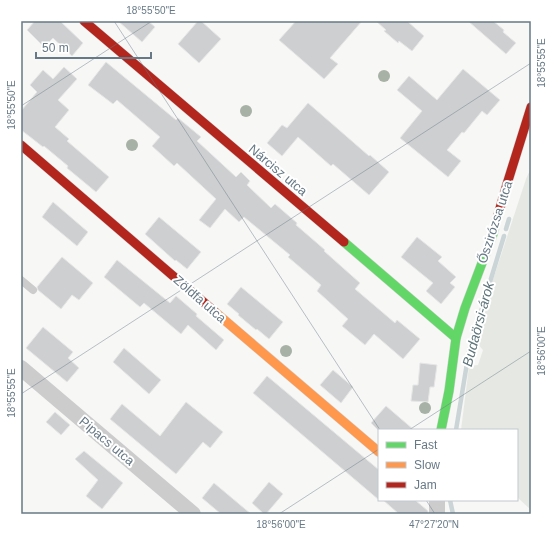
<svg xmlns="http://www.w3.org/2000/svg" width="552" height="535" font-family="Arial,sans-serif">
<style>
.green{fill:#e6e9e3}
.lines{fill:none;stroke-linecap:round;stroke-linejoin:round}
.stream{stroke:#cbd4d6;stroke-width:4.5}
.building{fill:#cecfd0;stroke:#e6e6e6}
.fast-casing{stroke:#d3d4d5;stroke-width:10}
.slow-casing{stroke:#d3d4d5;stroke-width:10}
.jam-casing{stroke:#d3d4d5;stroke-width:10}
.lane{stroke:#cccccd;stroke-width:8}
.street{stroke:#cccccd;stroke-width:16}
.fast{stroke:#63d668;stroke-width:9}
.slow{stroke:#ff974d;stroke-width:9}
.jam{stroke:#b3261e;stroke-width:9}
.tree{fill:#a7b1a5}
.ticks{fill:none;stroke:#677986;stroke-width:1;stroke-opacity:0.45}
.labels{text-anchor:middle;dominant-baseline:central;stroke-width:4;stroke-linejoin:round;paint-order:stroke}
.street-label{font-size:13px;fill:#677986;stroke:#fff}
.water-label{font-size:14px;font-style:italic;fill:#5e747b;stroke:#fff}
.neatline{fill:none;stroke:#677986;stroke-width:1.5}
.ticks-label{font-size:10px;text-anchor:middle;fill:#677986}
</style>
<rect width="100%" height="100%" fill="#f7f7f6"/>
<!-- green -->
<polygon class="green" points="531,168 531,510 517,497 517,430 461,430 469,366 478,365 483,350 475,341 482,313 526,179"/>
<g class="lines">
<!-- stream -->
<g class="stream">
<polyline points="506,229 509,219"/>
<polyline points="456,430 469,351 504,236"/>
<polyline points="450,500 453,514"/>
</g>
</g>
<!-- building -->
<g class="building">
<polygon points="35,21 60,21 83,43 72,56 53,38 44,47 27,30"/>
<polygon points="118,21 148,21 155,27 142,42"/>
<polygon points="198,21 201,21 221,39 199,63 178,44"/>
<polygon points="296,21 362,21 330,58 338,64 324,79 279,40"/>
<polygon points="376,21 407,21 424,36 412,51 399,41 398,43 384,31 386,30"/>
<polygon points="468,21 493,21 504,30 503,32 516,43 506,54"/>
<polygon points="106,62 176,120 178,118 201,137 197,141 236,177 241,172 250,181 247,185 271,208 275,204 297,223 296,225 325,250 324,251 360,283 355,289 395,323 397,320 420,339 403,359 374,334 365,345 342,326 348,319 317,291 321,285 288,257 290,255 244,217 239,222 225,209 210,228 199,220 216,199 177,163 174,166 152,146 160,137 117,100 113,104 88,85"/>
<polygon points="64,67 77,79 58,100 69,110 55,127 69,139 67,141 109,177 96,192 67,168 68,166 44,146 43,147 29,136 21,130 21,111 37,92 30,85 43,70 53,79"/>
<polygon points="463,69 500,100 487,115 482,111 464,133 462,132 447,150 461,161 448,177 400,138 422,111 397,90 409,76 437,100"/>
<polygon points="308,103 369,156 370,155 389,172 369,195 333,164 331,166 298,137 282,156 267,143 282,125 287,128"/>
<polygon points="53,202 88,232 77,246 42,217"/>
<polygon points="159,217 201,252 187,269 176,260 175,261 145,234"/>
<polygon points="417,237 442,257 438,261 456,277 450,283 455,287 441,304 426,291 433,283 401,257"/>
<polygon points="62,257 93,283 79,300 72,295 61,309 38,290 37,287"/>
<polygon points="117,260 170,303 176,296 197,314 196,316 224,340 216,350 188,325 181,334 144,303 140,307 104,277"/>
<polygon points="241,287 283,322 269,339 257,329 256,330 238,315 239,314 227,304"/>
<polygon points="43,327 73,352 68,358 79,368 67,382 26,348"/>
<polygon points="124,348 161,380 149,394 113,362"/>
<polygon points="420,363 437,365 434,387 430,387 428,402 411,401 413,385 418,385"/>
<polygon points="333,370 353,387 341,403 320,385"/>
<polygon points="267,376 379,470 379,500 253,393"/>
<polygon points="186,402 223,432 210,448 203,442 176,474 110,419 122,404 160,436"/>
<polygon points="386,406 414,430 378,430 371,423"/>
<polygon points="55,412 70,425 61,435 46,422"/>
<polygon points="84,451 123,483 102,509 86,496 98,480 75,459"/>
<polygon points="269,482 283,494 266,514 264,514 252,503"/>
<polygon points="214,483 251,514 221,514 202,498"/>
<polygon points="383,500 415,500 428,511 428,514 399,514"/>
</g>
<g class="lines">
<!-- fast casing -->
<g class="fast-casing">
<g id="fast">
<polyline points="344,242 456,338"/>
<polyline points="441,430 449,391 456,338 465,308 493,234 496,222"/>
</g>
</g>
<!-- slow casing -->
<g class="slow-casing">
<polyline id="slow" points="215,312 379,452"/>
</g>
<!-- jam casing -->
<g class="jam-casing">
<g id="jam">
<polyline points="84,21 344,242"/>
<polyline points="21,145 215,312"/>
<polyline points="496,222 507,184 531,107"/>
</g>
</g>
<!-- lane -->
<polyline class="lane" points="21,280 33,290"/>
<!-- street -->
<g class="street">
<polyline points="21,368 193,514"/>
<polyline points="437,500 437,514"/>
</g>
<!-- fast -->
<use href="#fast" class="fast"/>
<!-- slow -->
<use href="#slow" class="slow"/>
<!-- jam -->
<use href="#jam" class="jam"/>
</g>
<!-- trees -->
<g class="tree">
<circle cx="384" cy="76" r="6"/>
<circle cx="246" cy="111" r="6"/>
<circle cx="132" cy="145" r="6"/>
<circle cx="286" cy="351" r="6"/>
<circle cx="425" cy="408" r="6"/>
</g>
<!-- ticks -->
<path class="ticks" d="M114,21L380,430M21,106L152,21M21,394L531,63M409,430L531,351M426,500L435,514M279,514L379,449"/>
<g class="labels">
<!-- street labels -->
<g class="street-label">
<text transform="translate(278 170) rotate(40)">Nárcisz utca</text>
<text transform="translate(495 222) rotate(-72)">Őszirózsa utca</text>
<text transform="translate(200 299) rotate(41)">Zöldfa utca</text>
<text transform="translate(107 441) rotate(40)">Pipacs utca</text>
</g>
<!-- water labels -->
<g class="water-label">
<text transform="translate(478 324) rotate(-75)">Budaörsi-árok</text>
</g>
</g>
<!-- border -->
<rect width="552" height="535" fill="none" stroke="#ffffff" stroke-width="44"/>
<!-- legend -->
<rect x="378" y="429" width="140" height="72" fill="#ffffff" stroke="#c2c9cf"/>
<rect x="386" y="442" width="20" height="6" fill="#63d668" stroke="#c2c9cf"/>
<text x="414" y="449" font-size="12" fill="#677986">Fast</text>
<rect x="386" y="462" width="20" height="6" fill="#ff974d" stroke="#c2c9cf"/>
<text x="414" y="469" font-size="12" fill="#677986">Slow</text>
<rect x="386" y="482" width="20" height="6" fill="#b3261e" stroke="#c2c9cf"/>
<text x="414" y="489" font-size="12" fill="#677986">Jam</text>
<!-- scale -->
<path d="M36 52v6h115v-6" fill="none" stroke="#677986" stroke-width="2"/>
<text x="42" y="52" font-size="12" fill="#677986" stroke="#ffffff" stroke-width="3" paint-order="stroke">50 m</text>
<rect x="22" y="22" width="508" height="491" class="neatline"/>
<g class="ticks-label">
<text x="151" y="14">18°55'50"E</text>
<text transform="translate(541 63) rotate(-90)" y="4">18°55'55"E</text>
<text transform="translate(11 105) rotate(-90)" y="4">18°55'50"E</text>
<text transform="translate(541 351) rotate(-90)" y="4">18°56'00"E</text>
<text transform="translate(11 393) rotate(-90)" y="4">18°55'55"E</text>
<text x="281" y="528">18°56'00"E</text>
<text x="434" y="528">47°27'20"N</text>
</g>
</svg>
